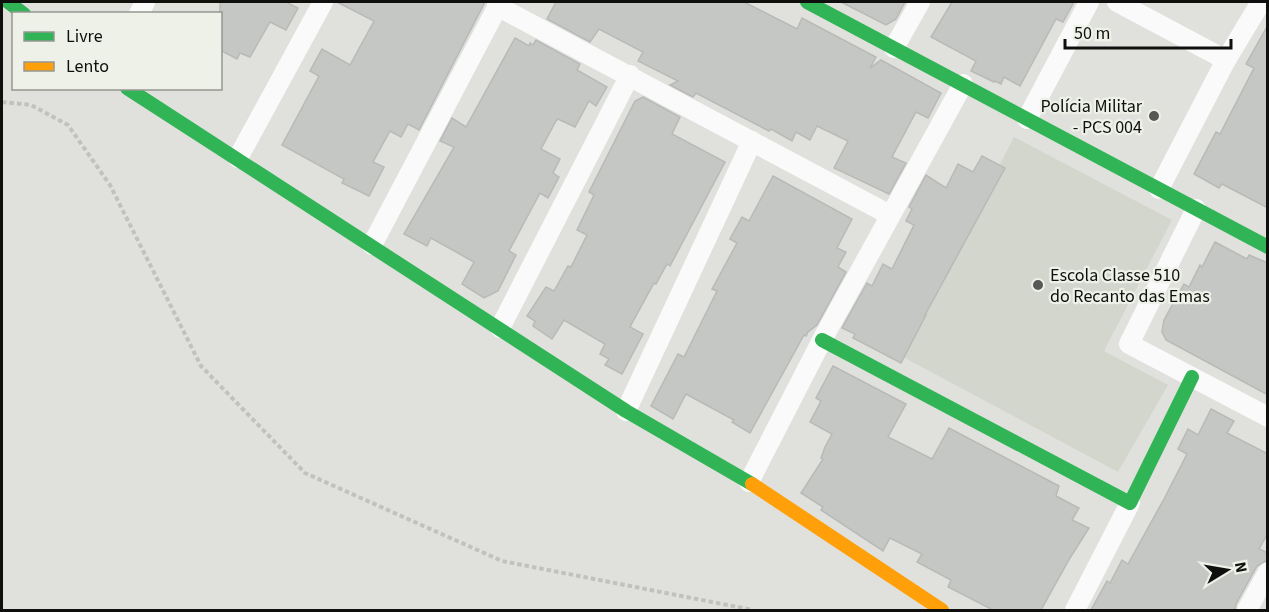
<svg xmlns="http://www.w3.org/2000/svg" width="1269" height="612" font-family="'Source Sans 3',sans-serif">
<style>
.built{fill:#d3d6cc}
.building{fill:#c5c7c4;stroke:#b8bab8;stroke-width:1.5}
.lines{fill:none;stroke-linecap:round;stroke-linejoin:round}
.path{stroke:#c1c1c0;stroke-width:4;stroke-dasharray:4.5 3;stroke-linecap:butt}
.street{stroke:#fafafa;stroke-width:20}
.fast{stroke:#30b455;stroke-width:14}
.slow{stroke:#ff9f0a;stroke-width:14}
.poi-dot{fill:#585956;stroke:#eef1e8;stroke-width:2}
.labels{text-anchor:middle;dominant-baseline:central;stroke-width:4.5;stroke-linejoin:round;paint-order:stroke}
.poi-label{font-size:18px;fill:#0f100e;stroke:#eef1e8;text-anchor:end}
</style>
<rect width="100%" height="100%" fill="#e0e1dd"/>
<!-- built -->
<polygon class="built" points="1014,137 1172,220 1104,351 1168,385 1118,472 901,356"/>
<!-- building -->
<g class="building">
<polygon points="220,2 286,2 298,8 286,30 270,22 250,57 240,53 237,59 220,50"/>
<polygon points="337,2 485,2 419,130 408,124 401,137 390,131 373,162 384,167 369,196 342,183 344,179 282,145 319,76 310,71 322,49 350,65 374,21"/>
<polygon points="556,2 744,2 797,29 802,18 876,57 870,68 881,60 941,93 928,118 916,112 892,157 906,163 889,194 834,168 848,141 817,126 810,140 796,132 792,141 771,129 769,131 696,93 693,97 670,85 678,81 638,61 643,52 599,29 590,42 547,19"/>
<polygon points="841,2 905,2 896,19 886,25"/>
<polygon points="952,2 1074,2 1063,22 1056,19 1020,86 1004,77 1001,84 995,81 994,82 971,71 976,61 931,37"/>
<polygon points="1268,25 1268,208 1222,184 1219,188 1194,174 1216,132 1220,134 1254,68 1246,64"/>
<polygon points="515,38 529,46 530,43 533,45 536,40 580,64 577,70 607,87 596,106 589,101 575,127 558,119 556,121 541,149 560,159 553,173 559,177 548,198 540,193 509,251 516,255 498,291 484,298 462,284 474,262 431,238 427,246 404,234 454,147 440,141 452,118 466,127"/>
<polygon points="643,97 680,117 672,134 725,162 670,266 667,264 656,284 654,283 630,327 643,334 622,374 605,365 609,359 600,354 605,344 564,320 552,339 533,326 535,321 527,316 546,287 554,291 568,266 571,267 587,235 577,230 594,195 589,192 635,101"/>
<polygon points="982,156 1005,168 925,315 926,315 901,363 853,338 855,334 842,328 867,283 872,286 883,264 892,269 914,225 906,221 912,209 909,207 926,175 946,188 958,164 973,172"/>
<polygon points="773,176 852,219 837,248 846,252 838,267 846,272 817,325 808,332 806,336 804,335 750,433 732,422 734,420 686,394 673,419 651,406 678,354 684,357 717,291 712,289 737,243 730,239 742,217 749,221"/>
<polygon points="1215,242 1247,259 1249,255 1268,263 1268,395 1166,340 1162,332 1164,320 1184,284 1189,287 1200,265 1202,267"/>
<polygon points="833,366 906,404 888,437 932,459 949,428 1059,486 1056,496 1079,508 1072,520 1089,528 1070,558 1041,610 993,610 948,587 951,580 917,562 922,554 890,538 883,551 821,510 823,507 801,493 823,459 821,458 825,447 832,434 810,422 821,401 816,398"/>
<polygon points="1211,409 1234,421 1227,433 1268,454 1268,533 1259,549 1268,553 1268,560 1257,566 1236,604 1235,610 1091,610 1107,581 1110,583 1122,560 1128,564 1164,499 1187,454 1178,449 1188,429 1198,435"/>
</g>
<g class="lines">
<!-- path -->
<polyline class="path" points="2,102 31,105 68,125 110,185 201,366 305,473 502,561 753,610"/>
<!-- street -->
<g class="street">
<polyline points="1117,2 1226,60"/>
<polyline points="497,6 890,215"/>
<polyline points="139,14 145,2"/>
<polyline points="894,48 920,2"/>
<polyline points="1027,119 1089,2"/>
<polyline points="238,158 323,2"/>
<polyline points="1159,189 1226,60 1261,2"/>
<polyline points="1196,209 1129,344 1268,417"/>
<polyline points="372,245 500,2"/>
<polyline points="500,328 630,75"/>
<polyline points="626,411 752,141"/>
<polyline points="749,482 822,340 963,84"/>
<polyline points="1075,610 1130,503"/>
<polyline points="1247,610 1268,572"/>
</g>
<!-- fast -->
<g class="fast">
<polyline points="8,2 24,14"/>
<polyline points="807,2 1268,247"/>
<polyline points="127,88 626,411 752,484"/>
<polyline points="822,340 1130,503 1192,377"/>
</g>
<!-- slow -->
<polyline class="slow" points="752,484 942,610"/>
</g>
<!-- markers -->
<g class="poi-dot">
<circle cx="1154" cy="116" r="6"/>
<circle cx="1038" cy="285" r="6"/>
</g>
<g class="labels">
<!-- poi labels -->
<g class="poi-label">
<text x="1142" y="106">Polícia Militar<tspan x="1142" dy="21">- PCS 004</tspan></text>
<text x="1050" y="275" text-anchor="start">Escola Classe 510<tspan x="1050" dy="21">do Recanto das Emas</tspan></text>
</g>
</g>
<!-- border -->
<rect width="1269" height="612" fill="none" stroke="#0f100e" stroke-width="6"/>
<!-- legend -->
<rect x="12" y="12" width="210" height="78" fill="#eef1e8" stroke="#959791" stroke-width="1.5"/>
<rect x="24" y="32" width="30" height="9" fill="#30b455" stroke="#959791" stroke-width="1.5"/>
<text x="66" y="42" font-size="18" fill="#0f100e">Livre</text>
<rect x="24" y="62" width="30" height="9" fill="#ff9f0a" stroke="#959791" stroke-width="1.5"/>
<text x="66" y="72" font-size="18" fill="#0f100e">Lento</text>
<!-- north arrow -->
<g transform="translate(1227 570) rotate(79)" stroke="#eef1e8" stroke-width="4.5" paint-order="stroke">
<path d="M0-4.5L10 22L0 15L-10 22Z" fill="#0f100e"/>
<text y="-9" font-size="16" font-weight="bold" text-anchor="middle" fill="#0f100e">N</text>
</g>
<!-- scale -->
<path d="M1065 39v9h166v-9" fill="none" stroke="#0f100e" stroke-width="3"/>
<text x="1074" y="39" font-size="18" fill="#0f100e" stroke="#eef1e8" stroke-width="4.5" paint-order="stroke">50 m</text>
</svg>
